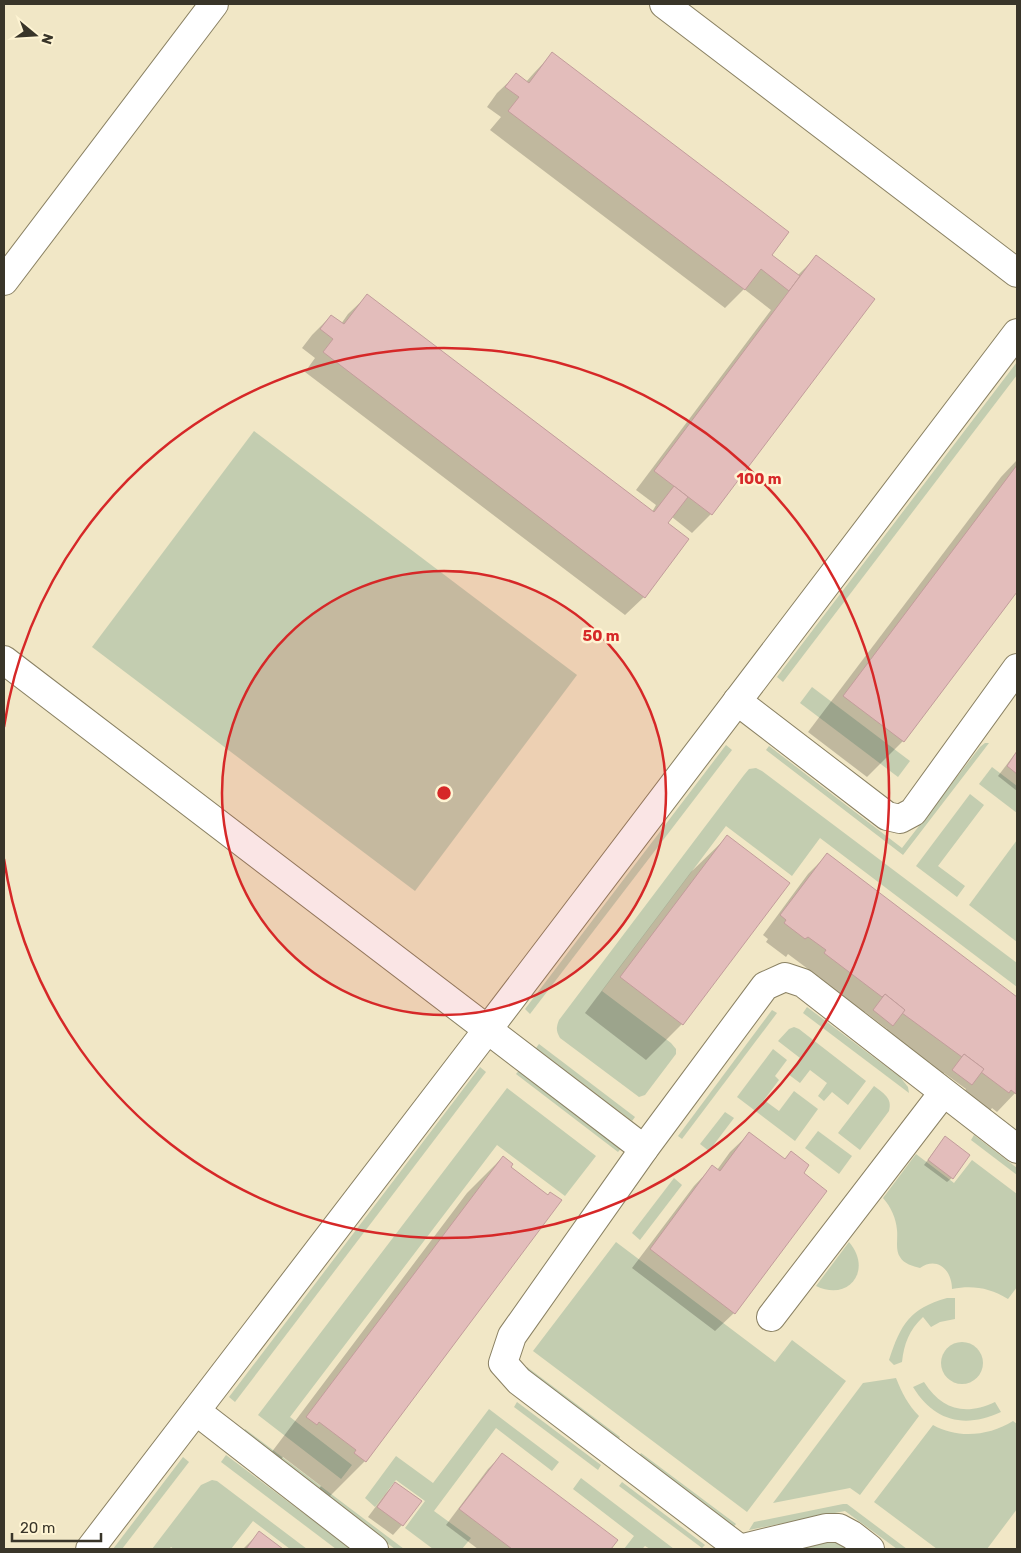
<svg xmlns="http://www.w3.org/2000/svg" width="1021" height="1553" font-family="Rubik,sans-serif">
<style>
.green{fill:#c3cdb0}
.shadow{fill:#0003}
.building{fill:#e3bdbb;stroke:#c29d9b}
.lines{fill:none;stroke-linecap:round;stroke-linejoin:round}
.minor-casing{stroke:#8a8163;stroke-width:30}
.minor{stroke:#fff;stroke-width:28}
.ring{fill:none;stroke:#d62828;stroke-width:2.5}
.centre{fill:#d62828;stroke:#fef4d3;stroke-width:2.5}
.ring-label{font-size:15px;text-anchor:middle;font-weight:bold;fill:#d62828;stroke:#fef4d3;stroke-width:5;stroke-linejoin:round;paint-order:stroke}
</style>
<rect width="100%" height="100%" fill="#f1e7c6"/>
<!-- green -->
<g class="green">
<polygon points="1017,362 1017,375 783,682 777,677"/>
<polygon points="254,431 577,675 415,891 92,647"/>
<polygon points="812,687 910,761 898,777 800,703"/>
<polygon points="985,743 989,743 903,855 766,750 769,746 902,848 980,747"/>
<polygon points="726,745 732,750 530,1014 525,1009"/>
<polygon points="992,767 1017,786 1017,813 979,784"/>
<path d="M756,768L762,771L1017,963V987L820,838L792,876L726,826L602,991L671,1043L676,1049V1054L645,1095L639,1097L560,1038C556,1031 556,1028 559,1020L744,775L749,769Z"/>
<polygon points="970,794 984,805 938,866 965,886 957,897 916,866"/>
<polygon points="1017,840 1017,942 969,905"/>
<polygon points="807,1007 900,1077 908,1087 909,1093 803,1013"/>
<polygon points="772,1010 777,1013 682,1139 678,1136"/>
<polygon points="794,1027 799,1029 866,1081 848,1105 832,1092 824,1101 818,1096 827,1083 810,1070 800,1083 788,1074 800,1058 778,1041 789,1029"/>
<polygon points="539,1044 635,1117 632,1121 536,1048"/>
<polygon points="773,1049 787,1060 775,1076 779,1080 764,1100 779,1111 794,1091 818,1109 795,1141 737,1097"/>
<polygon points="480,1067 486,1072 235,1402 229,1397"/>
<polygon points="520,1069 622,1147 618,1152 516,1074"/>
<path d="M874,1086C883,1093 893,1098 889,1111L860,1150L838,1133Z"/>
<polygon points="507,1088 596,1156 565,1196 497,1145 290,1417 352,1465 341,1479 258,1415"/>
<polygon points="725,1112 734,1118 709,1151 700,1144"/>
<polygon points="818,1131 852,1156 839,1174 805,1148"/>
<polygon points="974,1135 1017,1168 1017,1175 971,1140"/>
<path d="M916,1154L954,1183L972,1160L1017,1194V1287L1008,1299C990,1288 973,1285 952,1289C952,1270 937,1256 920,1268C913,1266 904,1264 900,1257C895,1250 898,1239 897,1230C896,1218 891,1207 883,1198Z"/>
<polygon points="674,1178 682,1185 640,1240 632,1233"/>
<polygon points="616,1242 775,1362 792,1340 846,1381 747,1512 533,1351"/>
<path d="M849,1242C873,1270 849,1302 816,1286Z"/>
<path d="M947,1298H955V1319L940,1322L931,1327L923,1317C909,1330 904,1344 902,1362L894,1365L889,1360C901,1324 909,1309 947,1298Z"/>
<circle cx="962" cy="1363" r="21"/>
<polygon points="527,1367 620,1437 616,1442 524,1372"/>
<path d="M896,1378C902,1393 908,1405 919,1416L860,1495L850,1488L773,1503L863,1383Z"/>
<path d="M924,1382C942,1410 965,1416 995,1402L1001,1412C964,1429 934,1421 913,1387Z"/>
<polygon points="517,1402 601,1465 598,1470 514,1407"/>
<polygon points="489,1409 559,1462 552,1471 496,1428 434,1511 471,1538 462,1549 433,1549 405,1528 425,1501 396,1480 375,1507 365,1498 396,1456 433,1483"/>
<path d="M1013,1421L1017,1424V1509L987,1549H937L874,1502L933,1425C958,1439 989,1436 1013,1421Z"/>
<polygon points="245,1429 404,1549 395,1549 242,1434"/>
<polygon points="641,1453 736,1524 732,1529 638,1457"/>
<polygon points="226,1455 351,1549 336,1549 221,1462"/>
<polygon points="183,1457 189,1462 122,1549 113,1549"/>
<polygon points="581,1478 674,1549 650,1549 645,1546 642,1549 624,1549 634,1536 573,1489"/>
<polygon points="212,1480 217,1481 307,1549 290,1549 253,1521 231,1549 174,1549 171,1547 169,1549 152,1549 201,1485"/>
<polygon points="622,1482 705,1545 702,1548 619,1486"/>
<polygon points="843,1504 847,1504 907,1549 897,1549 845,1511 749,1530 754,1522"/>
<polygon points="831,1540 838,1542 848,1549 789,1549"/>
</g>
<!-- shadow -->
<g class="shadow">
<polygon points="552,54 770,255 797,276 816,257 711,514 692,533 672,517 667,523 644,597 625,615 305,372 315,358 302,348 312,335 331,316 341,324 348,314 367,296 652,512 656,505 636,490 771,310 744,289 725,308 490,130 501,117 487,107 497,93 516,75 526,82 534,73"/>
<polygon points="1017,460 1017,590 903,741 867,777 808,732 1001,477"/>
<polygon points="1017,751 1017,791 998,776"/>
<polygon points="727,837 682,1024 646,1060 585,1013 691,872"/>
<polygon points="827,855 1017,998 1017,1091 997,1112 992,1108 990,1111 964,1092 966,1089 944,1073 942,1075 885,1032 887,1029 865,1012 862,1015 806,972 808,969 788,954 786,957 766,942 768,939 763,935 808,874"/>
<polygon points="749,1134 784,1160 791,1153 734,1313 715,1331 632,1268 694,1186 712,1167 717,1170 730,1152"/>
<polygon points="941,1142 952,1178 947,1182 924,1165"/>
<polygon points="503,1157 365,1461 329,1497 319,1489 321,1486 283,1457 280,1460 271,1453 467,1193"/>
<polygon points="502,1455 616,1541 610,1549 478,1549 446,1525 488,1469"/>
<polygon points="396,1483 402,1525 393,1535 368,1517 386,1493"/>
<polygon points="259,1533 281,1549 243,1549"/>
</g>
<!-- building -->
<g class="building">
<polygon points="552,52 789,232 772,255 800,276 789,291 761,269 745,290 508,111 519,97 505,87 516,73 529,83"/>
<polygon points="816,255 875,299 712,515 654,471"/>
<polygon points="367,294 654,512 674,486 688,497 668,523 689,539 645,598 323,352 333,339 320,329 331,315 344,324"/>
<polygon points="1017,465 1017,592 904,742 843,696"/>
<polygon points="1017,751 1017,774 1007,766"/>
<polygon points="727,835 790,883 683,1025 620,977"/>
<polygon points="827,853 1017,997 1016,1094 1011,1090 1009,1093 981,1072 984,1069 964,1054 962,1057 902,1013 905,1010 885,994 882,997 824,953 826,950 808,937 805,939 784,923 786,920 780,915"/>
<polygon points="885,994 905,1010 893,1026 873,1010"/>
<polygon points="964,1054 984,1069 972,1085 952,1070"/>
<polygon points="749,1132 785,1159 791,1151 809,1165 804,1173 827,1191 735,1314 650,1249 712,1165 720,1171"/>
<polygon points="945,1136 970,1155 953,1179 928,1160"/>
<polygon points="503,1156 513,1164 511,1167 548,1195 550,1192 562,1200 366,1462 354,1453 356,1450 319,1422 317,1425 306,1417"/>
<polygon points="502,1453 618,1540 611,1549 512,1549 459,1509"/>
<polygon points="395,1482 422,1501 403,1526 377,1507"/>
<polygon points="259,1531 283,1549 246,1549"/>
</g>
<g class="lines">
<!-- minor casing -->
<g class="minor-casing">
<g id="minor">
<polyline points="664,4 1017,273"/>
<polyline points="4,281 214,4"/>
<polyline points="4,660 644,1149"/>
<polyline points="737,701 887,816 900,819 913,812 1017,668"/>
<polyline points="771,1317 943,1093"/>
<polyline points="196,1411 374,1549"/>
<polyline points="90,1549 488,1029 1017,333"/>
<polyline points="739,1549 826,1528 839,1528 852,1535 870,1549"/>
<polyline points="740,1549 519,1381 503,1363 512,1336 644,1149 765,986 785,977 803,983 1017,1149"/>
</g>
</g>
<!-- minor -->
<use href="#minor" class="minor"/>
</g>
<!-- distance rings -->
<circle cx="444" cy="793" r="222" fill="#d62828" fill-opacity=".12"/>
<g class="ring">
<circle cx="444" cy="793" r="222"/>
<path d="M4 727A445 445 0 1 1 4 859"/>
</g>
<circle cx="444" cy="793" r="8" class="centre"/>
<g class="ring-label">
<text x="759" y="484">100 m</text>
<text x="601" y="641">50 m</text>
</g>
<!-- border -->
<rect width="1021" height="1553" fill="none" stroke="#393529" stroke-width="10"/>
<!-- north arrow -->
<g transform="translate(35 35) rotate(108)" stroke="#fef4d3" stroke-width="4" paint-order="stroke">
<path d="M0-4L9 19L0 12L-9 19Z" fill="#393529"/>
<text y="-8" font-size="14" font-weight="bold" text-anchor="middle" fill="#393529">N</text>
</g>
<!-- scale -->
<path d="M12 1533v8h89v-8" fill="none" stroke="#393529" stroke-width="2.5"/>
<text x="20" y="1533" font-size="15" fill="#393529" stroke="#fef4d3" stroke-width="4" paint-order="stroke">20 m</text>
</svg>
